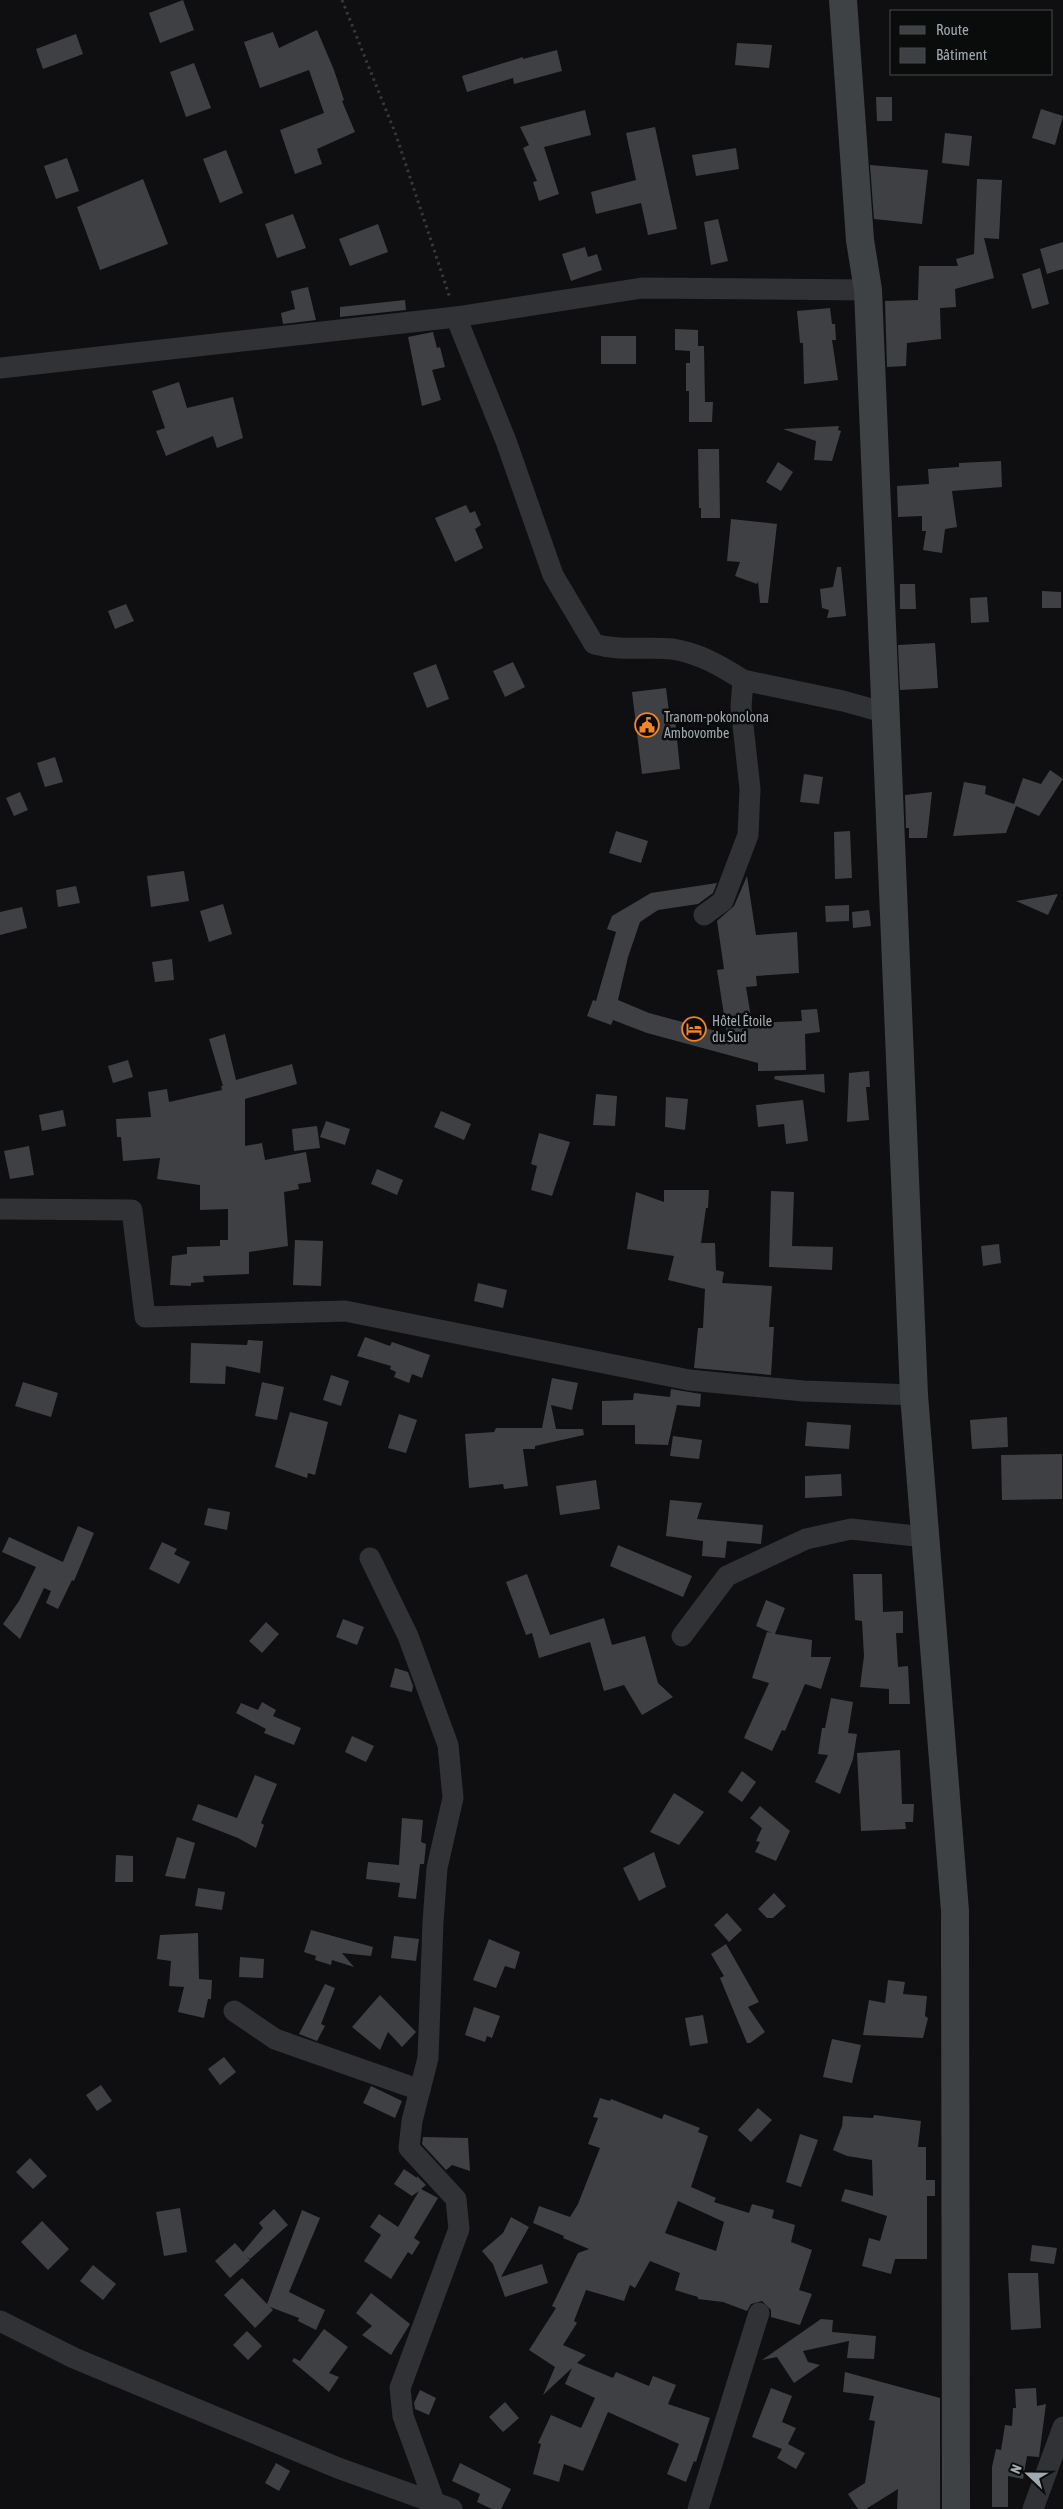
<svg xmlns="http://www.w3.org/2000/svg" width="1063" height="2509" font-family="'Asap Condensed',sans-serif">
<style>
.building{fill:#3e4044;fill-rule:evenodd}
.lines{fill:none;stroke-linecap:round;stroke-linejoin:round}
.path{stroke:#36393c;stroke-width:3;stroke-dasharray:2.5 4;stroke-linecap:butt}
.minor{stroke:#303235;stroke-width:21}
.secondary{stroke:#3e4245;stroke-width:28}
.labels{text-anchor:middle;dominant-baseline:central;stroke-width:5;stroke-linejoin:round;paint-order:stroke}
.poi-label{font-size:14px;fill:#a0a9b1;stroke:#0a0b0b;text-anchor:start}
</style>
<rect width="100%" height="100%" fill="#0f0f11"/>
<!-- building -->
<g class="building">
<polygon points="183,0 194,30 160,43 149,13"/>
<polygon points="317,30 334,70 344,100 342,101 355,132 317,149 322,164 295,174 280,130 324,113 309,70 260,88 244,42 273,32 279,48"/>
<polygon points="76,34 83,54 43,69 36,49"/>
<polygon points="737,43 772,45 769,68 735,65"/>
<polygon points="557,50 562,71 514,84 513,78 467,92 462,76 523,57 523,59"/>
<polygon points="194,63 211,108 186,117 170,72"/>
<polygon points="876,97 892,97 892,121 877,121"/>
<polygon points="1041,109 1063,116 1055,145 1032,138"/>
<polygon points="585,110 591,135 544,147 559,194 539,201 533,182 537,181 523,148 529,145 520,127"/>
<polygon points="655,127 677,229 648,235 641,203 596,214 591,192 636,180 626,133"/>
<polygon points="945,133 972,136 969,166 942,163"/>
<polygon points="736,148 739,169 696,176 692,155"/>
<polygon points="226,150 243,193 220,203 203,159"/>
<polygon points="67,158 79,191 56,199 44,166"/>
<polygon points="870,165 928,170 922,224 874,219"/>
<polygon points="143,179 168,244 100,270 77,207"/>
<polygon points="977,179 1002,180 999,239 984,238 994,278 955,289 956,307 940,308 941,339 907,343 906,366 887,367 885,301 918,300 919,266 958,266 956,259 974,254"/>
<polygon points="293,214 306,248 277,258 265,224"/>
<polygon points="718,219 728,261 711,265 704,222"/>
<polygon points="378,224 388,252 350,266 339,239"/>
<polygon points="1063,242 1063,269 1047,274 1040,249"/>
<polygon points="585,247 588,257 597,254 602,270 571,281 562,254"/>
<polygon points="1040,268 1049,304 1032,309 1022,274"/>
<polygon points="308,287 316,320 283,324 281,313 295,309 291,291"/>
<polygon points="405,300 406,310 340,317 340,307"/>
<polygon points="830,308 832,324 835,324 836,340 832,340 838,380 804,384 803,343 800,343 797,311"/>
<polygon points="675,329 698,330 698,346 704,346 705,402 713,402 712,422 689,422 689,391 686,391 686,363 690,363 690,351 675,350"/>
<polygon points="433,332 437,348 440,347 445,367 432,370 441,400 422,406 408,337"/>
<rect x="601" y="336" width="35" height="28"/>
<polygon points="179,382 187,408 233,397 243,438 217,448 213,436 166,456 156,431 165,428 152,391"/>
<polygon points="839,426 838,430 841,431 832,461 814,460 816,441 783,429"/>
<polygon points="698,449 719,449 720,518 701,518 701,508 699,508"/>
<polygon points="1001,461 1002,487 952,491 957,527 945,529 942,553 923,550 926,531 922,531 922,516 898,517 897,486 929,484 928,469 959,467 959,463"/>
<polygon points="778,462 793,472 781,491 766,482"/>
<polygon points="466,505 470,513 475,511 481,525 475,529 483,548 455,562 435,518"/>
<polygon points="731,519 777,524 768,603 760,603 758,581 757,584 735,576 740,562 727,561"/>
<polygon points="837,567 841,567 846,616 827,618 829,610 822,608 820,589 833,587"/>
<polygon points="900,584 915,584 916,609 900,609"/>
<polygon points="1042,591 1061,592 1061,608 1042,608"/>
<polygon points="987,597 989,622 971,623 970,598"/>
<polygon points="126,604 134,621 115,629 108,611"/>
<polygon points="935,643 938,688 900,690 898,645"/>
<polygon points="513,662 525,687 505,697 493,671"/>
<polygon points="436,664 449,699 427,708 413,673"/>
<polygon points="666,688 670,720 675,719 680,769 642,774 632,692"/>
<polygon points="55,757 63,782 45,787 37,763"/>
<polygon points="1050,770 1063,779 1039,816 1016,806 1006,833 953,836 964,782 986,786 985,794 1014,804 1023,778 1041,784"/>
<polygon points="804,774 823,777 819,804 800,802"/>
<polygon points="20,792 28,810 14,816 6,798"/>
<polygon points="932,792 927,838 909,838 909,828 906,828 905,795"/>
<polygon points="616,831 648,841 641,863 609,853"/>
<polygon points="850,831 852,878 835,879 834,832"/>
<polygon points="184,871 189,901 151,907 147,876"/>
<polygon points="747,876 756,935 797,932 799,973 756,976 757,986 746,987 752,1023 802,1021 801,1010 817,1009 820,1032 805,1034 806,1070 758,1071 758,1063 647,1033 613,1020 611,1025 587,1016 593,1000 596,1001 616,932 607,929 612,916 651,893 717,883 713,893 698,904 658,910 640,922 628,957 618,1000 649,1013 727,1034 717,970 724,969 717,921 734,906"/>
<polygon points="76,886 80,903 58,907 56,890"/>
<polygon points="1058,894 1048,915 1016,901"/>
<polygon points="223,904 232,934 209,942 200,911"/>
<polygon points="849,905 849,921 826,922 825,906"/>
<polygon points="22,907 27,928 0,935 0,912"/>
<polygon points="869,910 871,926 853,928 852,912"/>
<polygon points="172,959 174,980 155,982 152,962"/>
<polygon points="225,1034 236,1080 292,1064 297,1084 245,1099 245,1146 262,1143 265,1160 306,1152 311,1182 298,1184 299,1189 284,1192 288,1246 249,1252 249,1274 203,1276 204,1282 191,1283 191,1286 170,1285 172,1256 187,1254 187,1247 220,1246 220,1240 228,1240 228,1209 200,1210 200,1185 157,1179 160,1158 123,1161 121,1137 117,1137 116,1119 151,1117 148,1092 167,1089 169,1102 222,1090 221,1086 223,1086 209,1039"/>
<polygon points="128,1060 133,1077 113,1083 108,1066"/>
<polygon points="869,1071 870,1087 866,1087 869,1120 847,1122 849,1073"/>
<polygon points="824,1074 825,1093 774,1079 775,1076"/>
<polygon points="596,1094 617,1096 615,1126 593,1125"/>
<polygon points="666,1097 688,1099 685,1130 665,1127"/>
<polygon points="803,1100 808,1141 786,1144 784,1124 758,1127 756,1105"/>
<polygon points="63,1110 66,1126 42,1131 39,1115"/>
<polygon points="441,1111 471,1124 464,1140 434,1127"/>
<polygon points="326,1121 350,1129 345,1145 320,1137"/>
<polygon points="317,1126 320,1148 294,1151 292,1129"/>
<polygon points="539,1133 570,1142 552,1196 531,1190 537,1166 531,1164"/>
<polygon points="29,1146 34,1175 10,1179 4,1151"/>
<polygon points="377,1169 403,1180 397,1195 371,1184"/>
<polygon points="664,1190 709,1190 708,1208 706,1208 701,1243 715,1243 716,1270 724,1272 722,1283 772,1286 769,1327 774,1327 771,1375 694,1368 698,1328 703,1328 705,1289 668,1280 674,1256 627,1249 636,1192 664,1202"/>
<polygon points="771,1191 794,1192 792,1246 833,1247 832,1270 769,1267"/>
<polygon points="295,1240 323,1241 321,1286 293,1285"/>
<polygon points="999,1244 1001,1263 983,1266 981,1246"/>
<polygon points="478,1283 507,1290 503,1308 474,1301"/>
<polygon points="365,1337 390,1346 392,1342 430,1355 422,1378 412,1374 409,1383 394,1377 396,1372 390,1369 391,1366 357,1356"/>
<polygon points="248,1340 263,1341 260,1373 226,1366 225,1384 190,1383 191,1343 247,1345"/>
<polygon points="331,1375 349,1381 341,1406 323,1400"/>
<polygon points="552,1378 578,1383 572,1410 551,1405 556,1429 583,1429 584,1435 535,1446 535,1449 523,1449 528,1486 504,1489 503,1484 469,1488 465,1434 494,1432 496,1428 542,1428"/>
<polygon points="23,1382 58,1393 51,1417 15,1406"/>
<polygon points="262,1382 284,1387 277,1420 255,1416"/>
<polygon points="671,1389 701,1394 700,1407 677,1405 668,1445 635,1444 635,1425 602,1425 602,1401 633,1400 634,1393 670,1397"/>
<polygon points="290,1412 328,1422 315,1475 308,1473 307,1478 275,1467"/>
<polygon points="399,1414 417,1420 406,1453 388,1448"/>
<polygon points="1007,1417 1008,1447 972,1449 970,1420"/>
<polygon points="807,1422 851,1425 849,1449 805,1446"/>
<polygon points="673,1436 702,1440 699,1459 670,1456"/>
<polygon points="1062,1454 1062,1499 1002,1500 1001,1455"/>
<polygon points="841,1474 842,1496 805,1498 805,1476"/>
<polygon points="596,1480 600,1509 560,1515 556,1486"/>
<polygon points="670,1500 702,1503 697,1519 763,1525 761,1544 727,1541 725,1558 702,1556 703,1541 666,1536"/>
<polygon points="208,1508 230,1512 227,1530 204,1525"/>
<polygon points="78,1526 94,1533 74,1581 72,1580 58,1609 46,1603 51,1591 44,1588 20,1639 3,1624 19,1601 36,1567 2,1552 9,1537 63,1562"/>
<polygon points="162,1542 177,1549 174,1554 190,1562 179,1584 149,1569"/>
<polygon points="618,1545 692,1576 683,1597 610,1566"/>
<polygon points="527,1574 550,1635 604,1618 612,1645 645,1636 658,1683 673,1697 642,1715 624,1685 604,1691 590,1642 539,1658 532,1633 526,1635 506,1582"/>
<polygon points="853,1574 882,1574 883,1612 903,1611 903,1633 896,1633 898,1667 908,1666 910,1704 889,1704 889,1689 860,1687 864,1656 862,1621 855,1620"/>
<polygon points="766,1600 785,1608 775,1634 812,1640 811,1657 831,1657 821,1689 805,1684 785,1731 782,1730 772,1751 744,1738 769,1683 752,1678 767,1632 772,1633 756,1626"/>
<polygon points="343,1619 364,1627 357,1645 336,1637"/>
<polygon points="266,1622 279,1634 262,1653 249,1641"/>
<polygon points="395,1668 408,1672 413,1686 412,1692 390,1687"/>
<polygon points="831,1698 853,1702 848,1733 857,1734 853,1759 840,1794 815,1782 828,1755 818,1754 822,1728 825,1728"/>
<polygon points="262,1702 276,1710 273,1716 301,1728 294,1745 264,1733 266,1729 236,1713 241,1703 258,1710"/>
<polygon points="352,1736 374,1746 366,1762 345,1752"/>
<polygon points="900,1750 902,1804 914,1804 913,1822 905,1822 906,1829 861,1831 857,1753"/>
<polygon points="742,1771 756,1782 742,1802 728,1792"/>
<polygon points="255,1775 277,1784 261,1823 264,1825 256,1848 238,1838 192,1820 198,1804 237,1818"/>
<polygon points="674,1793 704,1812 679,1845 650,1832"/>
<polygon points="760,1806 790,1831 776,1861 755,1852 760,1842 756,1841 762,1828 750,1818"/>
<polygon points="402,1818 423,1820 421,1842 426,1844 424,1864 420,1864 416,1899 398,1897 400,1883 366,1879 368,1862 399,1865"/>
<polygon points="177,1837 195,1843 185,1879 165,1876"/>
<polygon points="654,1852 666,1887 639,1901 623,1868"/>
<polygon points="116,1855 133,1856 133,1882 115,1882"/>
<polygon points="198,1888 225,1892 222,1910 195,1906"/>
<polygon points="774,1893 786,1906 773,1918 767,1918 758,1909"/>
<polygon points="727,1913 742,1930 729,1942 714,1925"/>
<polygon points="311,1930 373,1947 371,1956 342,1953 354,1967 332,1960 331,1965 315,1960 316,1956 304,1952"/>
<polygon points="198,1933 199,1979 212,1980 211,1999 208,1999 204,2018 178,2012 184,1987 169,1986 171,1961 157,1959 160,1935"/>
<polygon points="394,1936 419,1939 416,1961 391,1958"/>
<polygon points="489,1939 520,1952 515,1969 505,1966 496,1988 473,1980"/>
<polygon points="726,1944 759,2002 748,2007 765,2032 750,2043 747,2043 720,1978 724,1976 711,1954"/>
<polygon points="240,1957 264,1959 263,1978 239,1977"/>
<polygon points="888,1980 905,1982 903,1994 927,1996 925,2016 928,2018 923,2038 863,2035 869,2000 885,2003"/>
<polygon points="325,1984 335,1988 321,2024 325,2026 317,2041 299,2034"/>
<polygon points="380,1995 416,2032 402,2047 388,2032 380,2050 352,2027"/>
<polygon points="474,2007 500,2016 492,2038 487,2036 485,2042 465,2035"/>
<polygon points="703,2015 708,2043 690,2046 685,2018"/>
<polygon points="832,2039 861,2045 852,2083 823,2077"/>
<polygon points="224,2057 236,2072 220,2085 208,2069"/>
<polygon points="101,2085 112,2101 97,2111 86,2095"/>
<polygon points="371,2086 402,2101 395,2118 363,2103"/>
<path d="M600,2098L610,2101L611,2099L662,2119L664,2114L700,2128L698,2132L708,2136L691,2187L716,2198L714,2202L749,2213L752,2204L774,2210L772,2218L795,2225L791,2242L812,2250L799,2290L812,2294L800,2325L771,2317V2310L762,2301L751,2304L747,2311L723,2302L698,2299V2297L675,2290L680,2273L650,2261L635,2288L630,2285L624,2301L586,2290L574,2321L577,2323L563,2345L586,2355L577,2363L613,2378L616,2372L649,2386L653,2376L676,2385L668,2404L710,2418L696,2462L694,2461L686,2482L667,2474L679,2444L608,2412L583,2471L564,2464L559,2482L533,2474L541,2444L538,2443L551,2415L581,2428L595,2398L565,2384L572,2368L543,2395L555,2367L529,2350L556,2308L552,2306L578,2253L589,2249L563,2238L564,2236L533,2223L539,2206L570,2217L578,2204L600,2148L588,2144L598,2118L593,2117ZM678,2201L724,2222L716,2251L665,2233Z"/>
<polygon points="758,2108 772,2120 751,2142 738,2130"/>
<polygon points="874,2115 921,2121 918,2147 926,2147 926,2180 935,2180 935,2196 927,2196 927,2259 895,2259 891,2274 862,2266 869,2238 880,2241 887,2216 841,2201 845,2189 873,2196 872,2160 847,2156 833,2150 842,2126 843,2116 873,2118"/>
<polygon points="800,2134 818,2140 801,2187 786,2182"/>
<polygon points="423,2137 468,2138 470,2171 452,2165 446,2170 422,2144"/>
<polygon points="30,2158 47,2176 33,2189 16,2172"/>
<polygon points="404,2169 417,2178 417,2176 426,2185 421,2189 438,2198 414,2238 420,2242 412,2255 408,2252 391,2279 364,2261 381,2235 370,2227 379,2214 398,2227 419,2191 412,2196 394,2184"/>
<polygon points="180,2208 187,2252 164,2256 156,2212"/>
<polygon points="274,2209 288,2225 250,2259 247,2257 250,2260 230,2278 215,2261 235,2243 243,2252 263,2228 259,2223"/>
<polygon points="302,2210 320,2218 289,2292 325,2310 316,2330 298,2321 299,2318 270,2307 273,2310 255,2328 224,2295 242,2278 267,2304"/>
<polygon points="511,2217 529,2227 501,2277 542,2264 548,2283 505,2297 493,2264 482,2251 503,2233"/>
<polygon points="42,2221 69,2249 48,2270 21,2242"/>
<polygon points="1032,2245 1057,2248 1054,2264 1030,2261"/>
<polygon points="93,2265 116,2284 103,2300 80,2281"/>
<polygon points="1008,2273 1038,2273 1041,2328 1011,2330"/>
<polygon points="371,2293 410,2324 391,2355 362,2335 372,2326 356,2313"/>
<polygon points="821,2319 833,2320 832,2332 876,2336 874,2359 847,2358 849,2341 803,2351 808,2362 820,2365 794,2383 777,2357 762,2360"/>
<polygon points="324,2329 348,2347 329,2373 339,2377 329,2392 292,2361 294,2358 300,2361"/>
<polygon points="247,2331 262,2346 248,2360 233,2345"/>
<polygon points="845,2372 940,2398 940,2509 897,2509 898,2489 866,2509 858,2509 848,2494 865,2483 875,2421 869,2420 874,2396 843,2392"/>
<polygon points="771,2388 792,2396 782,2422 796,2428 788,2444 805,2453 796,2469 777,2458 782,2449 752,2437"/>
<polygon points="1036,2388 1037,2406 1046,2404 1039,2457 1027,2456 1023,2479 1008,2476 1008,2507 992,2507 992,2467 996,2449 1001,2450 1005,2425 1012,2426 1013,2408 1016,2408 1015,2389"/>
<polygon points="420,2390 436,2398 429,2415 415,2409 414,2403"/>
<polygon points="505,2402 519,2418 503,2432 489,2417"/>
<polygon points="276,2463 290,2471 279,2491 265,2483"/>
<polygon points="460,2463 511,2489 501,2509 492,2509 477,2502 480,2494 452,2481"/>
</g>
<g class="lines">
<!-- path -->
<polyline class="path" points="342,0 396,135 450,298"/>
<!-- minor -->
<g class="minor">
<path d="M456,317L506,441L553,575L594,644C623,652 644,646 672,649C699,653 721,666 743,680"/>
<polyline points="0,368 456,317 642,288 868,290"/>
<polyline points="704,915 723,901 748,835 750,789 741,707 743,680 843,701 886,713"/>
<polyline points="0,1209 132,1210 145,1317 345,1311 689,1380 803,1391 914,1395"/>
<polyline points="370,1558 408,1636 448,1745 453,1798 437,1868 433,1922 428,2058 412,2121 409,2148 456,2199 459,2229 400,2388 403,2416 434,2501"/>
<polyline points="682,1636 727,1576 806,1539 851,1529 925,1537"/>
<polyline points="234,2011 275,2039 420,2090"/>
<polyline points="0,2321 74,2358 338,2468 452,2509"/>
<polyline points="698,2509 759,2313"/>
<polyline points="1033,2509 1063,2427"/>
</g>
<!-- secondary -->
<polyline class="secondary" points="843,0 860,240 868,290 914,1395 955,1911 956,2509"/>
</g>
<!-- icons -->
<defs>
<g id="civic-ring" transform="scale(1.25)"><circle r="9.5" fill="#0a0b0b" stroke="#ef8429" stroke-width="1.5"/><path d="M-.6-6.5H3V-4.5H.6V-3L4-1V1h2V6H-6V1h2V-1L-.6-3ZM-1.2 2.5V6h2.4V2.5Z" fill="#ef8429"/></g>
<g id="hotel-ring" transform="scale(1.25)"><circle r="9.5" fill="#0a0b0b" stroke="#ef8429" stroke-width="1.5"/><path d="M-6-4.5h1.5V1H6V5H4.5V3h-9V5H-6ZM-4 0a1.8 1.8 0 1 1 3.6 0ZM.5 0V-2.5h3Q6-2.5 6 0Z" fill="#ef8429"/></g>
</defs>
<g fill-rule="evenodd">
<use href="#civic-ring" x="647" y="725"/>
<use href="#hotel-ring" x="694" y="1029"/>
</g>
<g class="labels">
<!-- poi labels -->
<g class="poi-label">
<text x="664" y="717">Tranom-pokonolona<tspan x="664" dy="16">Ambovombe</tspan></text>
<text x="712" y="1021">Hôtel Étoile<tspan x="712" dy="16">du Sud</tspan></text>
</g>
</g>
<!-- legend -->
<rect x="890" y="10" width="162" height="65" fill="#0a0b0b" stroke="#464a4d"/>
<rect x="900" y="26" width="25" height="8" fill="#3e4245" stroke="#464a4d"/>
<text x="936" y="35" font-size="15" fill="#a0a9b1">Route</text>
<rect x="900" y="48" width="25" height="15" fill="#3e4044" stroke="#464a4d"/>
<text x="936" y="60" font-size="15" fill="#a0a9b1">Bâtiment</text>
<!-- north arrow -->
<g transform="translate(1028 2474) rotate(292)" stroke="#0a0b0b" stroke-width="4" paint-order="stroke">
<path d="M0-4L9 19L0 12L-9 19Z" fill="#a0a9b1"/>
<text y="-8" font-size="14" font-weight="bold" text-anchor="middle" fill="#a0a9b1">N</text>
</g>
</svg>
